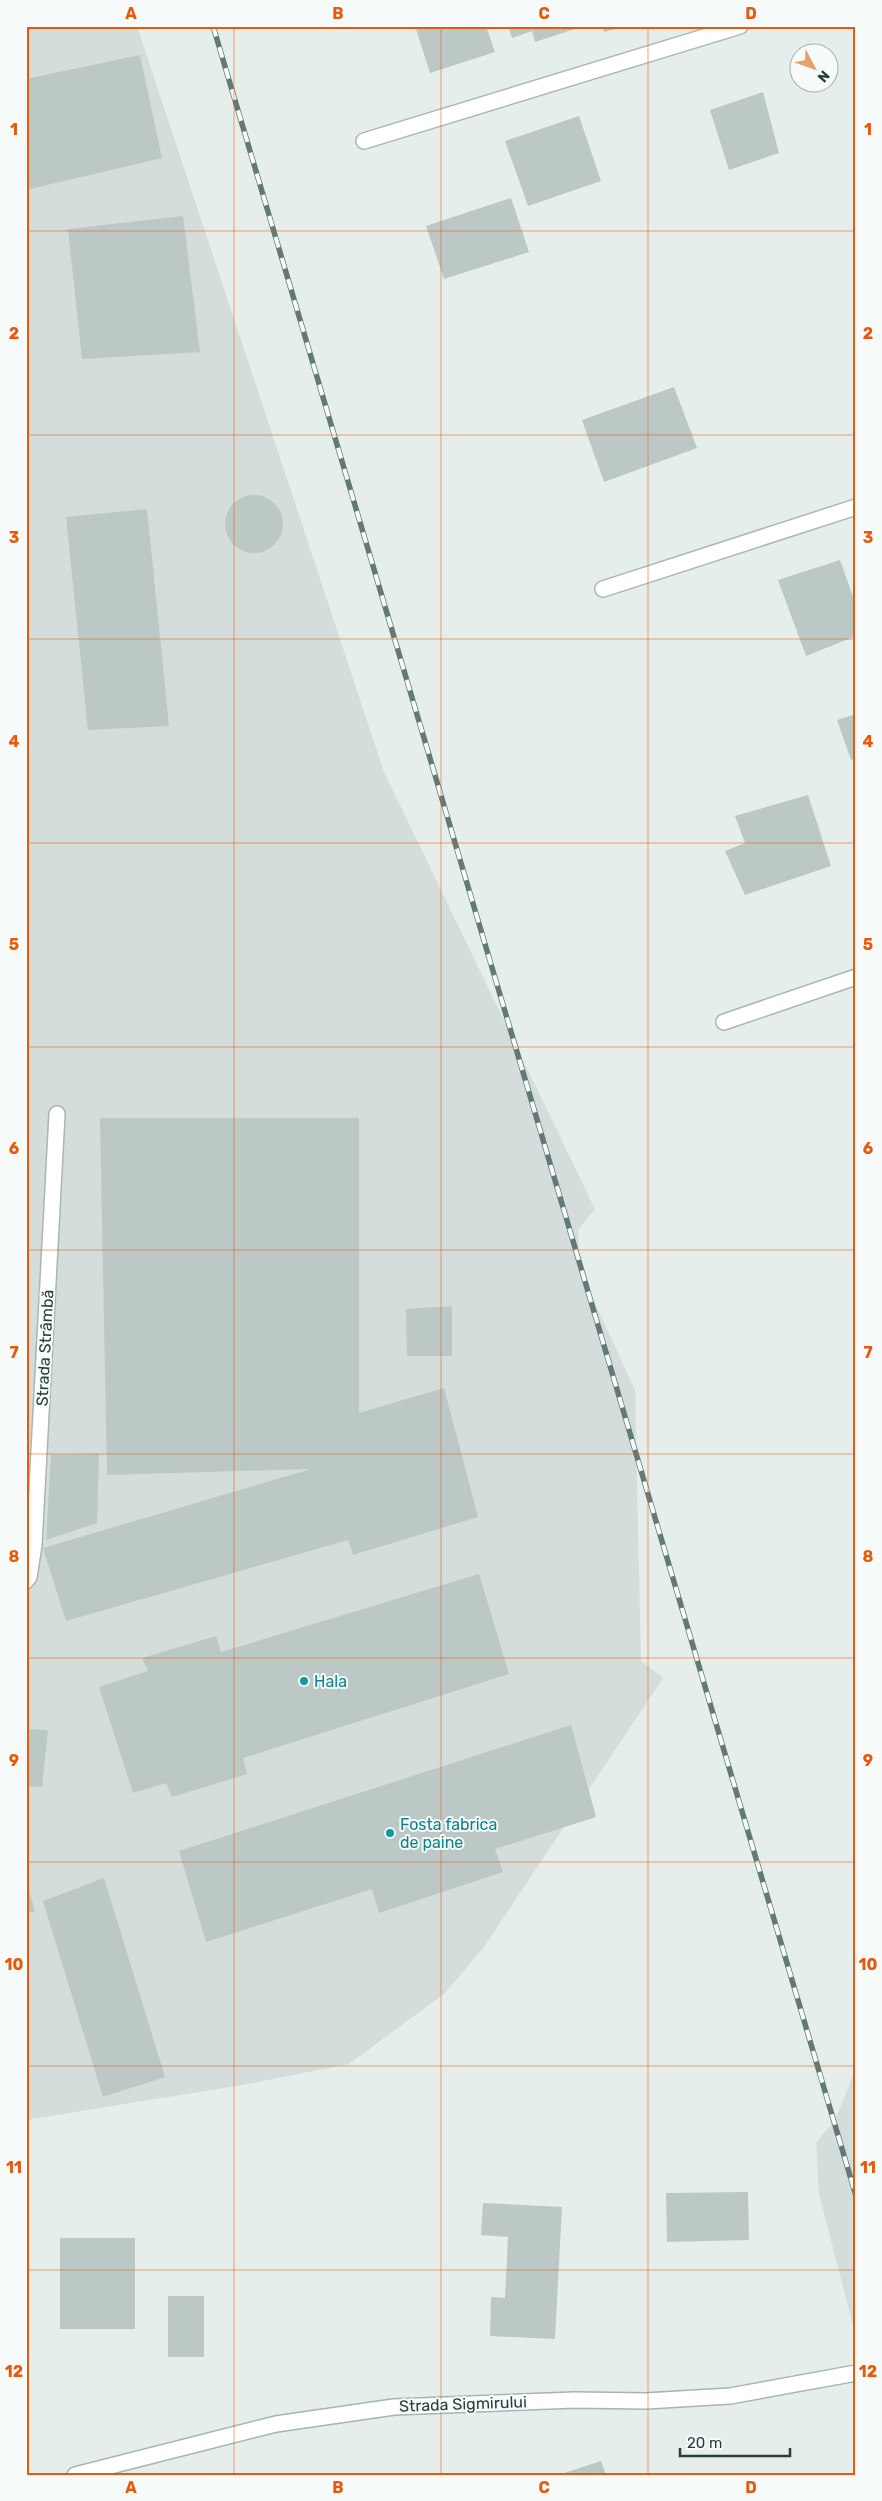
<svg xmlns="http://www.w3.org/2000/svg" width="882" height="2501" font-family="Rubik,sans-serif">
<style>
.built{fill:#d4dddb}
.building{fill:#bbc8c5}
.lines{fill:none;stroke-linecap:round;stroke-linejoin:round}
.street-casing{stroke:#a9b6b4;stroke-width:18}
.secondary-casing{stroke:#a2b6b3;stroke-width:18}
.street{stroke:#fff;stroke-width:15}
.secondary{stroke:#fff;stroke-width:15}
.rail-casing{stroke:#617a78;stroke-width:5.5}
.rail{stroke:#f6faf9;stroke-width:4;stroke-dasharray:11;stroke-linecap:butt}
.grid{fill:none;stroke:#e8590c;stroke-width:1;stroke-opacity:0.55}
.culture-dot{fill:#0f9aa8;stroke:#f6faf9;stroke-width:2}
.labels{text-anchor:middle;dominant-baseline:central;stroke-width:4;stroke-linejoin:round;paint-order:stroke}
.street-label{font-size:16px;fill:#263f3d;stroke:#f6faf9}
.culture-label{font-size:16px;fill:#0d838f;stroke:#f6faf9;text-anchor:start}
.neatline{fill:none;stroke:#e8590c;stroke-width:2}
.grid-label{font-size:16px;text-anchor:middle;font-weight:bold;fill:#e8590c}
</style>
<rect width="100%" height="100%" fill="#e6eeec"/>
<!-- built -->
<g class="built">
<polygon points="26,26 137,26 384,772 595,1209 578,1230 580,1271 635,1390 641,1661 663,1678 484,1947 445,1993 349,2064 242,2085 26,2120"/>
<polygon points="856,2069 856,2337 819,2194 816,2143 835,2120"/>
</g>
<!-- building -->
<g class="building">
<polygon points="415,26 486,26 495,52 430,73"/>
<polygon points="508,26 581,26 581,27 535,42 532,31 512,38"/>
<polygon points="602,26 622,26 622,27 604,32"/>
<polygon points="140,55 162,158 26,190 26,79"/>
<polygon points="763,92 779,153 729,170 710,110"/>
<polygon points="579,116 601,181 528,206 505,141"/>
<polygon points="511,198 529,252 444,279 426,226"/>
<polygon points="183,216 200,352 82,359 68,229"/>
<polygon points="674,387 697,448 604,482 582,420"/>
<circle cx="254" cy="524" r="29"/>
<polygon points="147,509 169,726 88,730 66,517"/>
<polygon points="840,560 856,605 856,636 806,656 778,580"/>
<polygon points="856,714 856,758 851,760 837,720"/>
<polygon points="808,795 831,866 745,895 725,851 745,843 735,816"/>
<polygon points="100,1118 359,1118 359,1413 444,1388 478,1517 353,1555 348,1540 66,1621 43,1548 311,1469 107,1475"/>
<polygon points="452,1306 452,1356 407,1356 406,1309"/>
<polygon points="99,1454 97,1523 46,1540 51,1455"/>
<polygon points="479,1574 509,1674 243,1758 247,1774 172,1797 166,1783 133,1793 99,1687 148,1671 142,1658 216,1636 221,1652"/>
<polygon points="571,1725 596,1817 495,1849 503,1872 379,1913 372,1889 206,1942 179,1851"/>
<polygon points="26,1729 48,1730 42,1787 26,1786"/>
<polygon points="104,1878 165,2077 103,2097 43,1901"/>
<polygon points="26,1880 35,1911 26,1914"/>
<polygon points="748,2192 749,2240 667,2242 666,2193"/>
<polygon points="483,2203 562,2207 555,2339 490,2336 491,2297 505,2298 508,2237 481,2235"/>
<rect x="60" y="2238" width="75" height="91"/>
<rect x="168" y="2296" width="36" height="61"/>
<polygon points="601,2461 606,2475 561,2475 561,2474"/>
</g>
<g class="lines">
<!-- street casing -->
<g class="street-casing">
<g id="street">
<polyline points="364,141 740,26"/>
<polyline points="603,589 856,507"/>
<polyline points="724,1022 856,977"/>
<polyline points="26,1581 29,1577 34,1545 57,1114"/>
</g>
</g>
<!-- secondary casing -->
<g class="secondary-casing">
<polyline id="secondary" points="75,2475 276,2424 394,2407 575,2400 646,2401 730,2396 856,2373"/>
</g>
<!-- street -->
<use href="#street" class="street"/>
<!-- secondary -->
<use href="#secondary" class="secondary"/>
<!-- rail casing -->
<g class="rail-casing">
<polyline id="rail" points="213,26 856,2196"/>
</g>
<!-- rail -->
<use href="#rail" class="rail"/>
</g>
<!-- grid -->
<path class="grid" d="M234,26V2475M441,26V2475M648,26V2475M26,231H856M26,435H856M26,639H856M26,843H856M26,1047H856M26,1250H856M26,1454H856M26,1658H856M26,1862H856M26,2066H856M26,2270H856"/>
<!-- markers -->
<g class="culture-dot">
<circle cx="304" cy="1681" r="5"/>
<circle cx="390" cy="1833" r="5"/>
</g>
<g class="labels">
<!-- street labels -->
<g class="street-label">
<text transform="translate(45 1348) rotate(-87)">Strada Strâmbă</text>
<text transform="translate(463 2404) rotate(-2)">Strada Sigmirului</text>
</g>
<!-- culture labels -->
<g class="culture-label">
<text x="314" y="1681">Hala</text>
<text x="400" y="1824">Fosta fabrica<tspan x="400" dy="18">de paine</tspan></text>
</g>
</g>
<!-- border -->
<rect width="882" height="2501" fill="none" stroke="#f6faf9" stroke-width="55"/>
<!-- north arrow -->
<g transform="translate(814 68) rotate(131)"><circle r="24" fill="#f6faf9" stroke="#a3afae"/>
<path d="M0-4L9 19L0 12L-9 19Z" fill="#e7a26b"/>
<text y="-8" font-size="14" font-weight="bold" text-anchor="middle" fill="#263f3d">N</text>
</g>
<!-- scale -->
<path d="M680 2448v8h110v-8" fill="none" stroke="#263f3d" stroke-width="2.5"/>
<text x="687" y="2448" font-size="15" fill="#263f3d" stroke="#f6faf9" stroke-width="4" paint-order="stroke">20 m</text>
<rect x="28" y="28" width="826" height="2446" class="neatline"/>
<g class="grid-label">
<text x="131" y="19">A</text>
<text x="338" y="19">B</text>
<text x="544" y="19">C</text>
<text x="751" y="19">D</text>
<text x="14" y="135">1</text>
<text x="868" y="135">1</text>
<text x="14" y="339">2</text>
<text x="868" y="339">2</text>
<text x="14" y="543">3</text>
<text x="868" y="543">3</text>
<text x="14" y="747">4</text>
<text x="868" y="747">4</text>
<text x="14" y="950">5</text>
<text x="868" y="950">5</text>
<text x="14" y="1154">6</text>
<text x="868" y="1154">6</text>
<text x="14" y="1358">7</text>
<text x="868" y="1358">7</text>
<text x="14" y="1562">8</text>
<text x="868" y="1562">8</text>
<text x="14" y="1766">9</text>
<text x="868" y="1766">9</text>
<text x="14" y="1970">10</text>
<text x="868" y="1970">10</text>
<text x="14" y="2173">11</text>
<text x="868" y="2173">11</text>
<text x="14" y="2377">12</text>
<text x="868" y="2377">12</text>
<text x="131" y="2493">A</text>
<text x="338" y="2493">B</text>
<text x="544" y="2493">C</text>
<text x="751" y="2493">D</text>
</g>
</svg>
